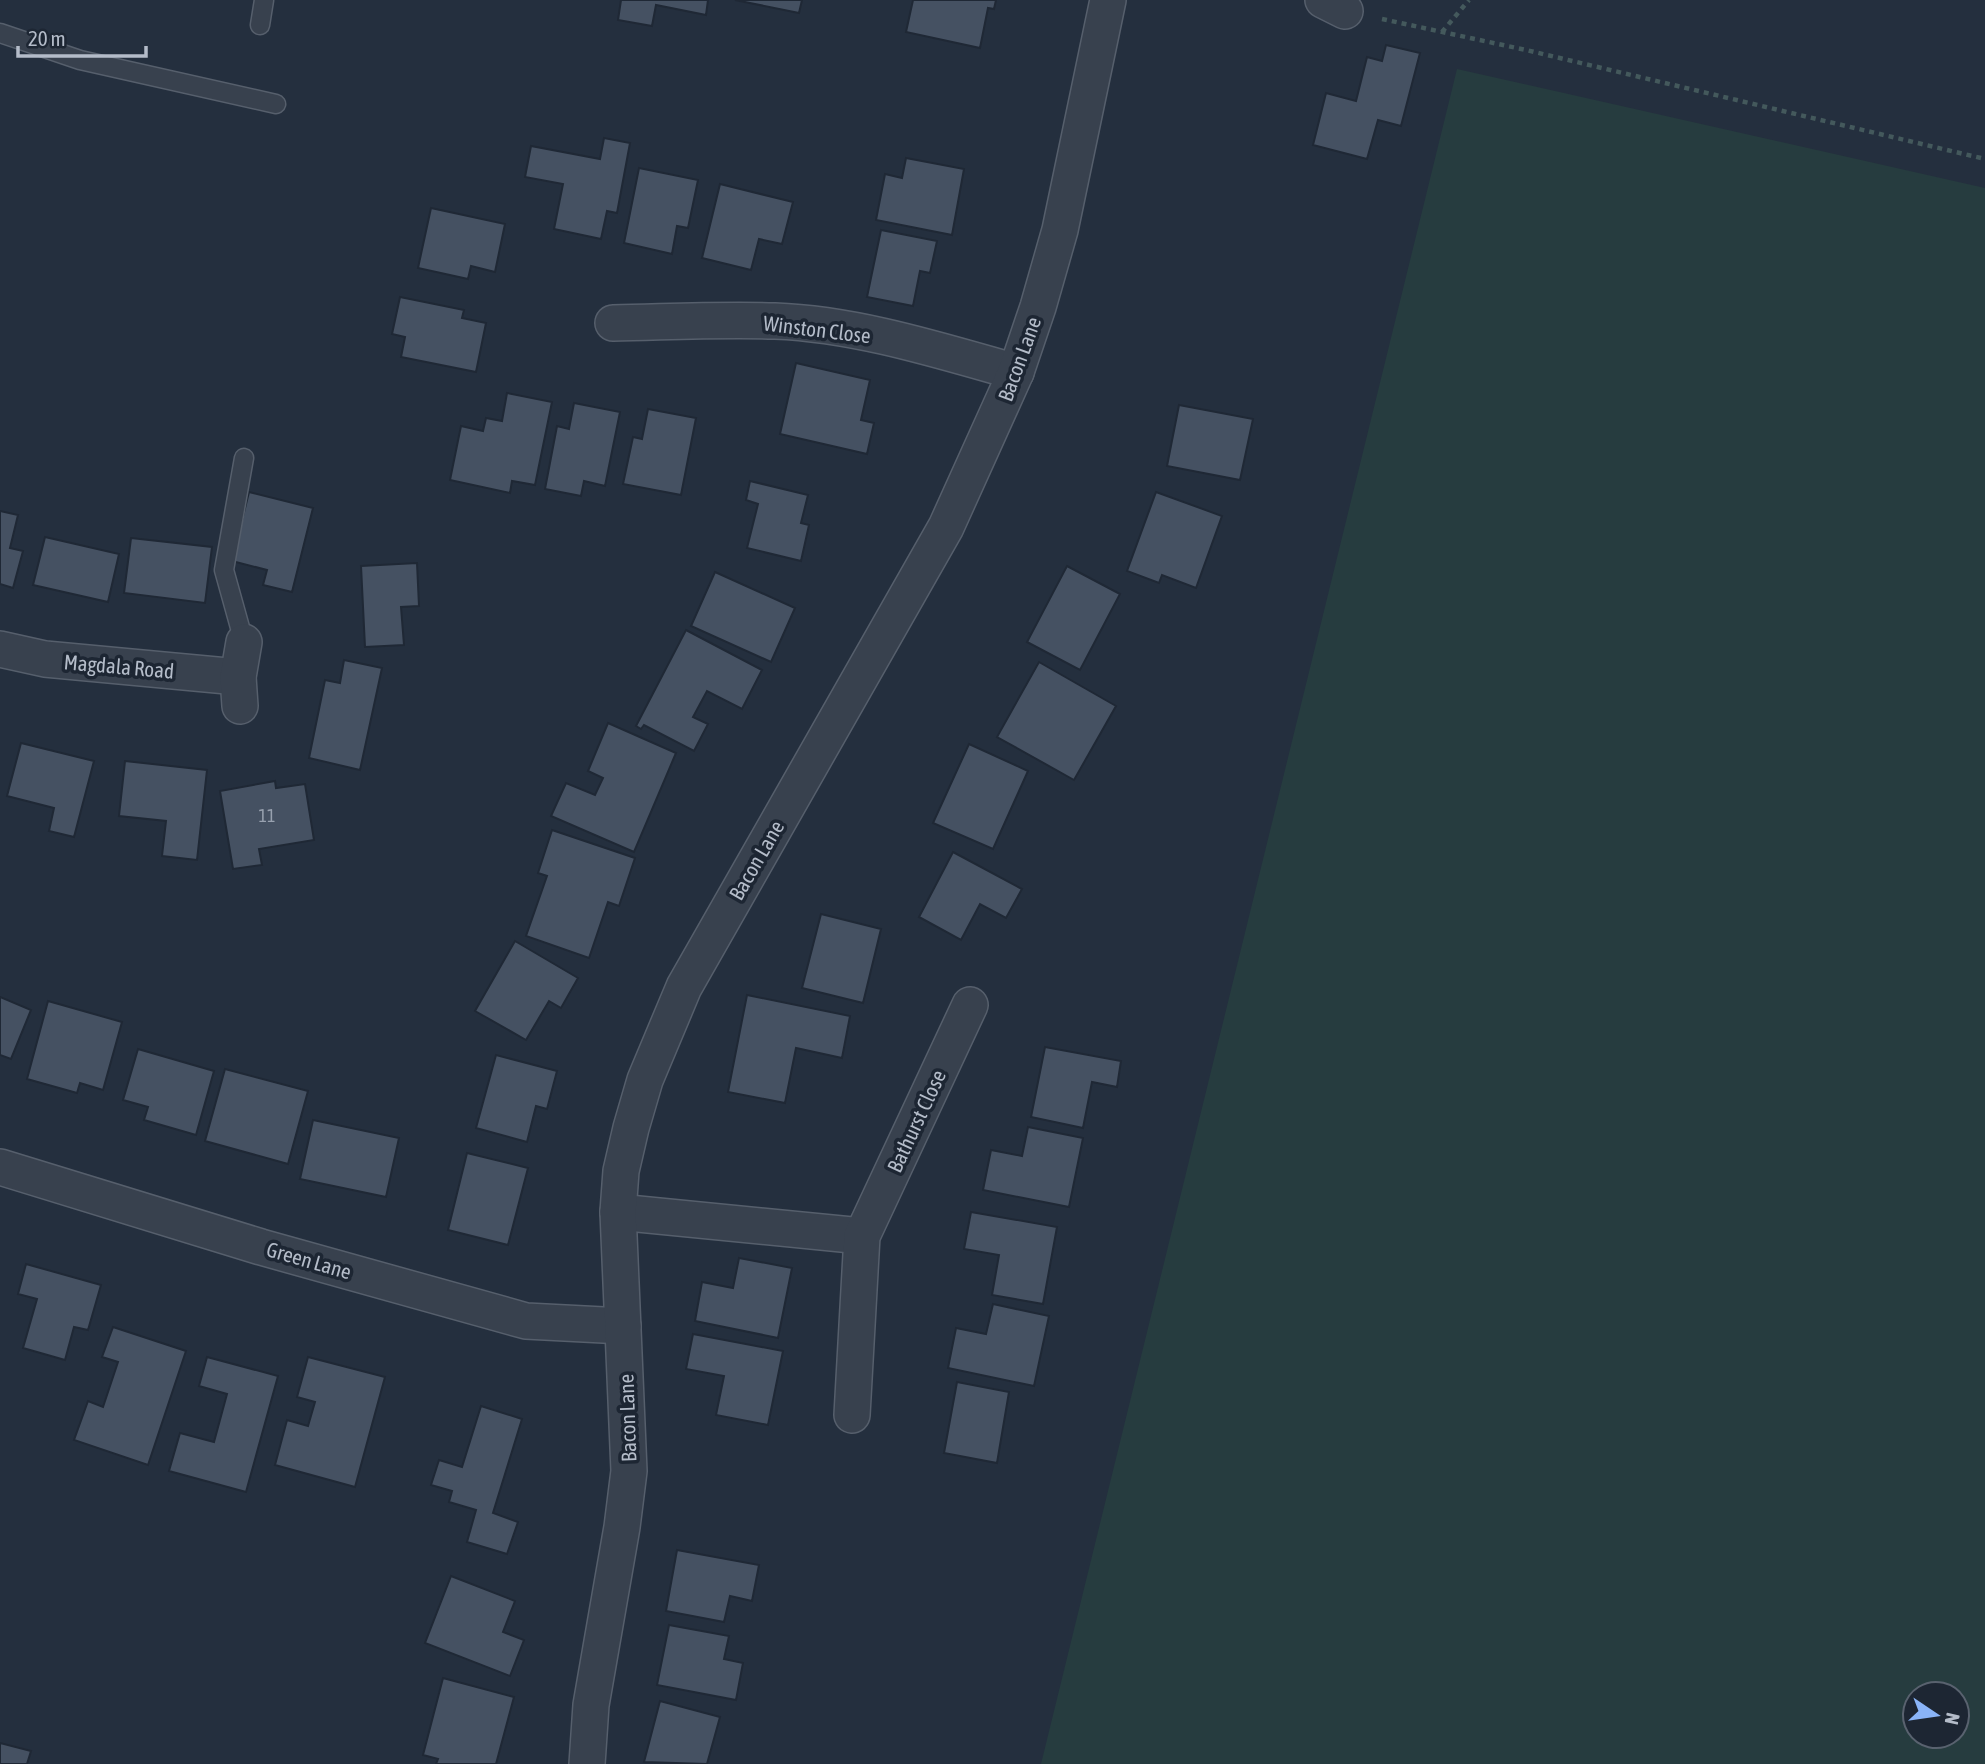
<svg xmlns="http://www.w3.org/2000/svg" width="1985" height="1764" font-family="'Asap Condensed',sans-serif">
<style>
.green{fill:#263c3f;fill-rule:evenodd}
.building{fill:#455162;stroke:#1f2835;stroke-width:2}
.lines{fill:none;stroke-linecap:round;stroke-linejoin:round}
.lane-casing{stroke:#565f6c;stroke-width:21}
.street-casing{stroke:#565f6c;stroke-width:38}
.path{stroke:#44595c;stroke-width:4.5;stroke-dasharray:5 5;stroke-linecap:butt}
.lane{stroke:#38414e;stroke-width:18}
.street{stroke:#38414e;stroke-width:35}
.labels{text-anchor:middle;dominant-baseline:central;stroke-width:7;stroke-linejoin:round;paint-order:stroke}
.number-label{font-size:18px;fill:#98a1af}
.street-label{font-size:21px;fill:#b4bcc9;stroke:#1d2633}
</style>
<rect width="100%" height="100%" fill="#242f3e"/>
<!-- green -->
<path class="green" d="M1457,69L1985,188V1764H1041ZM1915,1694H1957V1736H1915Z"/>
<!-- building -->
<g class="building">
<polygon points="621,0 708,0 706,15 656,5 652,26 618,20"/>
<polygon points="735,0 802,0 799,13"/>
<polygon points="913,0 996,0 994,9 988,8 980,48 906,32"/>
<polygon points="1386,45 1420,53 1401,126 1378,120 1367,159 1313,145 1326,93 1356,101 1367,57 1382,61"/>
<polygon points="604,138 630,143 617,213 607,211 601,239 554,229 563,184 525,177 531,146 600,159"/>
<polygon points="906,158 964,169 952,235 876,220 885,174 902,178"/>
<polygon points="639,168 698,180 688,228 677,226 672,254 624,243"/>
<polygon points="720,184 793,202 782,244 759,239 751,270 702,258"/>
<polygon points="431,208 505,224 495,272 471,266 468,279 418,268"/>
<polygon points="881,230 937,241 930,273 920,271 913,306 867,297"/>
<polygon points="400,297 464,310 462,318 486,323 476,372 401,357 405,337 392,334"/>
<polygon points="796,363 870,380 861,420 874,423 867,454 780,434"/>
<polygon points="507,393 552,402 535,485 512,481 510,493 450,480 461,426 483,431 486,418 502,421"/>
<polygon points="574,403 620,412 605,486 584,481 581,496 545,489 557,426 569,429"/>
<polygon points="1179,405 1253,419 1240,480 1167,466"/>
<polygon points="648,409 696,418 681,495 623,484 633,437 642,439"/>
<polygon points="750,481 808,495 801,523 809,525 801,561 747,548 758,504 746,500"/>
<polygon points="249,492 313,508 292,592 263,585 267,570 232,561"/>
<polygon points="1156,492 1222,516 1196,588 1162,575 1159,583 1127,571"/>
<polygon points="0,511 18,515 10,548 23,551 13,588 0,584"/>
<polygon points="45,537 119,554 108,602 33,585"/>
<polygon points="131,538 212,547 205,603 124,593"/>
<polygon points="417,563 419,606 401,607 404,645 365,647 361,566"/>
<polygon points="1067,566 1120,594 1080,670 1027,642"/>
<polygon points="715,572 795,608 771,662 691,626"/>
<polygon points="686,630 762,670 742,709 707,691 693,717 708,724 694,751 644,725 641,729 636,726"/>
<polygon points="344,660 382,668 360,770 309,758 325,680 340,683"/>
<polygon points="1039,662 1116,706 1074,780 997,737"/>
<polygon points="608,723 676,753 634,852 551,816 566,783 595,795 603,778 588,771"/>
<polygon points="21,743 94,761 74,837 49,831 54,808 7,796"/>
<polygon points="969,744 1028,771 993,849 933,823"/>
<polygon points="125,761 207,770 197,860 162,856 166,821 119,816"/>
<polygon points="275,781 276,788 305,784 314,840 259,849 262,865 233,869 220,791"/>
<polygon points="552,830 635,858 619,906 608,902 589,958 526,936 547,876 538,873"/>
<polygon points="953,852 1022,889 1006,918 980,904 961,940 919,917"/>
<polygon points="821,914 881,929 863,1003 802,988"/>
<polygon points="515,941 578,978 561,1008 549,1001 526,1040 475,1011"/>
<polygon points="747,995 850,1016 842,1058 796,1048 785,1103 728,1092"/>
<polygon points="0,997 31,1010 11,1059 0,1055"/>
<polygon points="48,1001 122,1022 103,1090 80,1083 77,1093 27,1079"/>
<polygon points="1045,1047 1121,1061 1117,1087 1092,1082 1083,1128 1031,1117"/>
<polygon points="138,1049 214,1071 196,1135 144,1120 148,1107 123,1100"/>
<polygon points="496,1055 557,1071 547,1109 536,1106 527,1142 476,1128"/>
<polygon points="225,1069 308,1091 288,1164 205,1141"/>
<polygon points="313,1120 399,1138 386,1197 300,1179"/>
<polygon points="1028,1127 1083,1138 1069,1207 983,1190 991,1150 1022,1156"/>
<polygon points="467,1153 528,1168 508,1245 448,1230"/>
<polygon points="971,1212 1057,1227 1043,1304 992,1295 999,1255 964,1249"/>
<polygon points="739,1258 792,1268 778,1338 695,1321 702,1282 733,1288"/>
<polygon points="26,1264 101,1285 88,1330 74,1327 65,1360 23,1348 37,1299 18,1294"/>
<polygon points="993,1304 1049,1316 1034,1386 948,1368 956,1328 986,1334"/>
<polygon points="113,1327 186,1351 148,1465 74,1440 88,1401 103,1407 118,1362 102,1357"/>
<polygon points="693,1334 783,1351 768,1425 716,1415 724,1376 686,1369"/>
<polygon points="207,1357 278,1376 246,1492 169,1471 180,1433 214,1442 227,1394 199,1386"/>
<polygon points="308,1357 385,1377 355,1487 275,1465 287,1420 308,1426 315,1402 297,1397"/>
<polygon points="957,1382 1009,1392 997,1463 944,1453"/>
<polygon points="481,1406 522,1419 493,1513 518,1522 507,1554 467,1542 476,1510 449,1502 452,1491 431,1485 439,1460 462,1467"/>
<polygon points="677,1550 759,1565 752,1601 730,1596 724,1622 666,1611"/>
<polygon points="451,1576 515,1601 503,1632 524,1640 510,1676 425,1643"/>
<polygon points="669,1625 729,1636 724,1659 743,1663 736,1700 657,1685"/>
<polygon points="443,1678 514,1697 496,1764 436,1764 438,1759 423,1755"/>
<polygon points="660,1701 720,1717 707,1764 644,1762"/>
<polygon points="0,1743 31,1751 27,1764 0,1764"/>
</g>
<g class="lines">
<!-- lane casing -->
<g class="lane-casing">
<g id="lane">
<polyline points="260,25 264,0"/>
<polyline points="0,33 80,60 276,104"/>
<polyline points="244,458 224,570 244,642"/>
</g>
</g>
<!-- street casing -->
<g class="street-casing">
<g id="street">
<polyline points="1323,0 1345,11"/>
<path d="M613,323C667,322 721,319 775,321C856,324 938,350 1016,372"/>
<polyline points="0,649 45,659 238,677"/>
<polyline points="240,706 238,677 244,642"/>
<polyline points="0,1167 261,1247 526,1321 623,1326"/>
<polyline points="618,1212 862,1236"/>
<polyline points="852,1415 862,1236 970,1005"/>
<polyline points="587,1764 591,1705 622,1527 629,1471 618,1212 621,1171 631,1128 645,1080 684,987 946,527 1016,372 1038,307 1060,230 1108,0"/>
</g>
</g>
<!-- path -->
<g class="path">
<polyline points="1382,19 1526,50 1985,159"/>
<polyline points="1442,32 1469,0"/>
</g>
<!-- lane -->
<use href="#lane" class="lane"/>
<!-- street -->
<use href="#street" class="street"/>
</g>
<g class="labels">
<!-- number labels -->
<g class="number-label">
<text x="267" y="815">11</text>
</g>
<!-- street labels -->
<g class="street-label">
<text transform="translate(817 329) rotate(7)">Winston Close</text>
<text transform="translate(1019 359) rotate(-70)">Bacon Lane</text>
<text transform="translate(119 666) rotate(5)">Magdala Road</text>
<text transform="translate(756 860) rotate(-60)">Bacon Lane</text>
<text transform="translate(916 1121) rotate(-65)">Bathurst Close</text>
<text transform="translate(309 1260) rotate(16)">Green Lane</text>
<text transform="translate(627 1418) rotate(-92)">Bacon Lane</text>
</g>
</g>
<!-- north arrow -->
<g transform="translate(1936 1715) rotate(103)"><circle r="33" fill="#1d2633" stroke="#59626f" stroke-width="2"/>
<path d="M0-5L12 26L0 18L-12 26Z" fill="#8ab4f8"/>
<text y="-10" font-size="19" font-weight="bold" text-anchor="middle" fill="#b4bcc9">N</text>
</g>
<!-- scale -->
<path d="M18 46v10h128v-10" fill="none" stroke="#b4bcc9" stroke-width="3.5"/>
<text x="28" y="46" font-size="21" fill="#b4bcc9" stroke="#1d2633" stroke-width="5" paint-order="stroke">20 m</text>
</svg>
